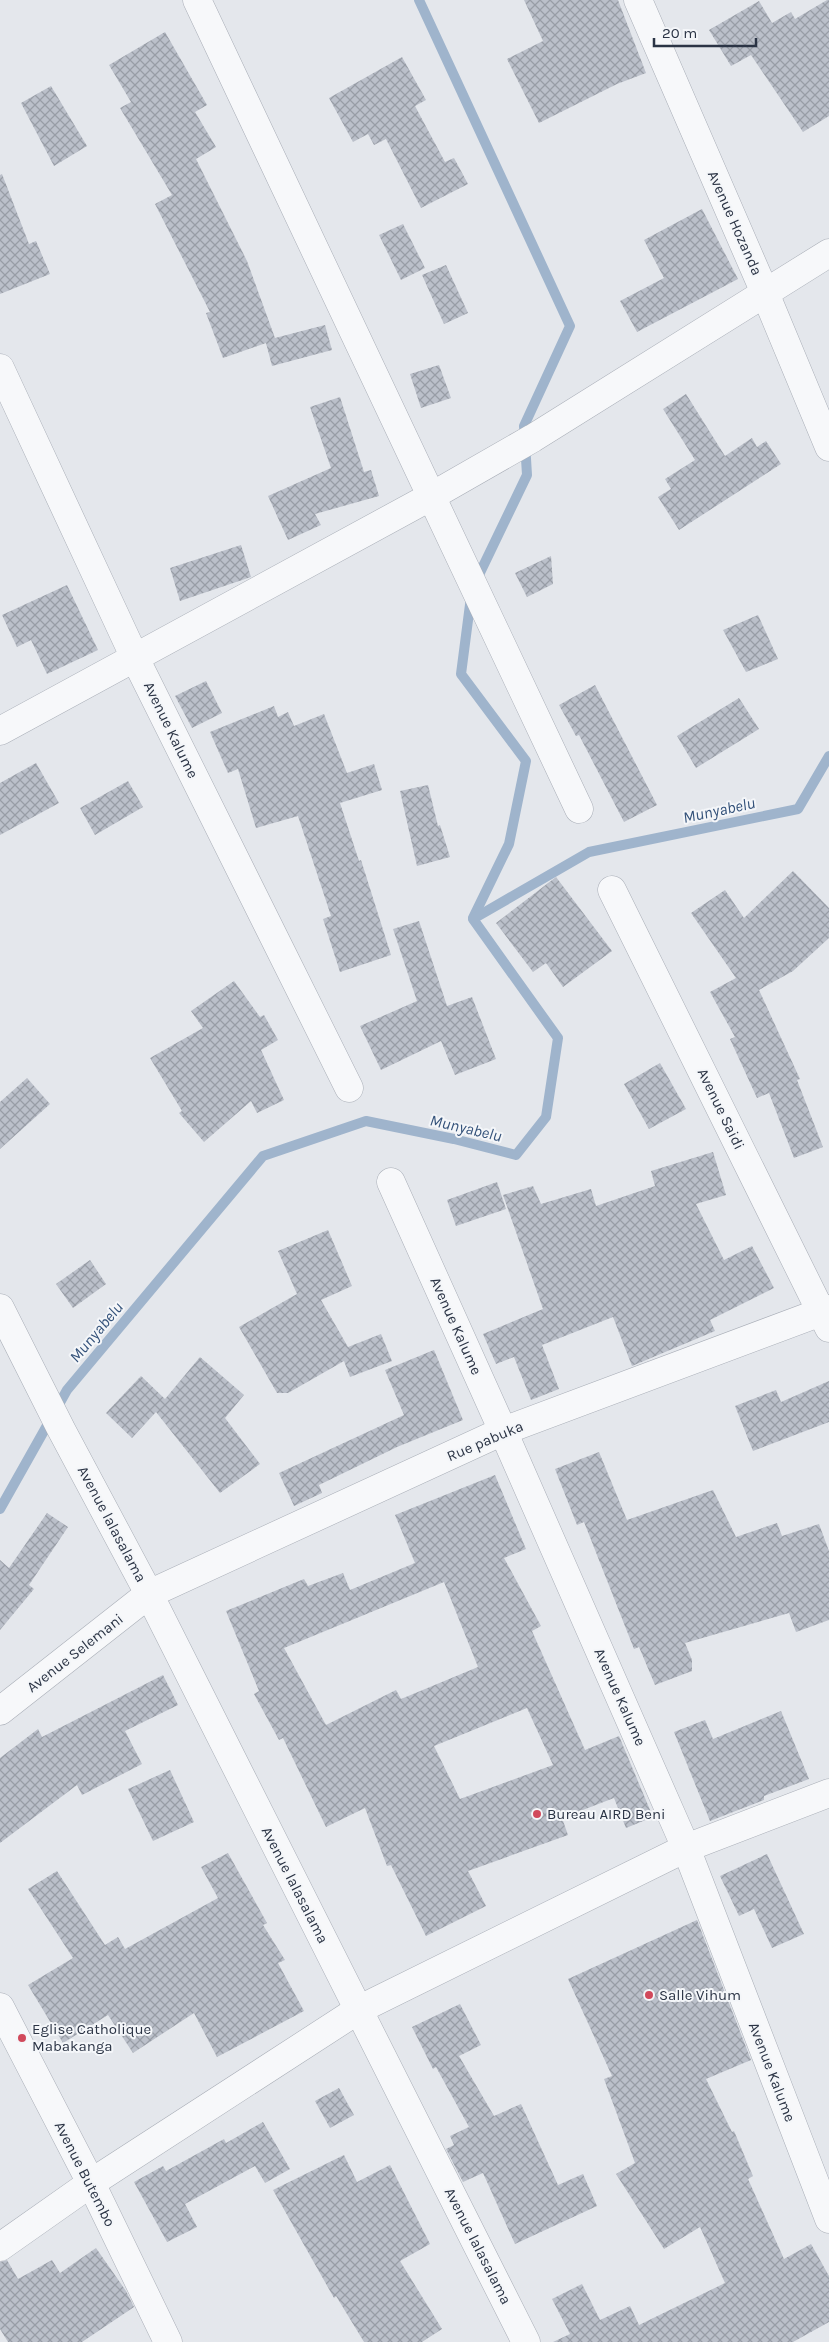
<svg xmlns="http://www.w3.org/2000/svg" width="829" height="2342" font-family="Karla,sans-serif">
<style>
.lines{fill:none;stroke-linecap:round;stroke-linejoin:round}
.stream{stroke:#9fb4cc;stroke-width:10}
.building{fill:url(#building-cross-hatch);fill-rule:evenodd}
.minor-casing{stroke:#a9aeb7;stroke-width:29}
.minor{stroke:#f7f8fa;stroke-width:28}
.poi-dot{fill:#d1495b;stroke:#f4f6f9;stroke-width:2}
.labels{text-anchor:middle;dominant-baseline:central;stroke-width:4;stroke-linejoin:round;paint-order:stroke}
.street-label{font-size:15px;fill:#2b3445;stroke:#f4f6f9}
.poi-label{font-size:15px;fill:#2b3445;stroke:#f4f6f9;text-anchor:start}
.water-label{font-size:16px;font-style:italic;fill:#34527a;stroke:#f4f6f9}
</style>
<defs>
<pattern id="building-cross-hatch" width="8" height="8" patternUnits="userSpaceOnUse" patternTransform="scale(1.25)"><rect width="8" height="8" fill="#bbc0ca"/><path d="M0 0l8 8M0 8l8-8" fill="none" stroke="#989da6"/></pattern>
</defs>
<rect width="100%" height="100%" fill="#e4e7ec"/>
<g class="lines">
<!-- stream -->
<g class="stream">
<polyline points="419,0 570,326 524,426 527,475 476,581"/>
<polyline points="471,597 461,674 526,761 509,844 473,918"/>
<polyline points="0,1509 67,1390 263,1156 366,1121 454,1139 516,1155 546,1117 558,1038 473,919 589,852 798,809 829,756"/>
</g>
</g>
<!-- building -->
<g class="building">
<polygon points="524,0 618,0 646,73 617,84 539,123 507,59 543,41"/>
<polygon points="827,0 829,0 829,116 803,132 751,55 731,66 709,30 759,1 772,23 791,12 795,19"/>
<polygon points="165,32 207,105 195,112 216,147 196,159 247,261 275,338 325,325 332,350 272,366 266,343 223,358 206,313 210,312 155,204 172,195 120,108 131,102 109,65"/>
<polygon points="402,57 426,100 415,106 445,162 454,158 468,184 421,208 386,139 374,145 368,134 353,142 329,98"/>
<polygon points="51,86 87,146 54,166 21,103"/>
<polygon points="2,174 29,244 36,241 50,274 0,294 0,175"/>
<polygon points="702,209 738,279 637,332 620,301 664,278 644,240"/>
<polygon points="403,224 425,268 401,280 379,235"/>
<polygon points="446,265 468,313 444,324 422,275"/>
<polygon points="439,365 451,398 421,408 410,374"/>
<polygon points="686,394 725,456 752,438 757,447 766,441 781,464 679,530 658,497 671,489 665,479 695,460 663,409"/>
<polygon points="340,397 364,472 371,470 379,496 315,514 321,525 288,540 268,496 331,468 310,407"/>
<polygon points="241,545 251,577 180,601 170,568"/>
<polygon points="551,556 553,584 527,597 515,573"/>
<polygon points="67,585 98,650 47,674 31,640 17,647 2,615"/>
<polygon points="758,615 778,659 746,672 723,630"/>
<polygon points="206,681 222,713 192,728 175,696"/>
<polygon points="595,685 657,805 624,822 579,735 576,736 559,705"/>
<polygon points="739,698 759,729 696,768 677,736"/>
<polygon points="274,706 278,717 288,712 294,726 324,714 347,773 374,764 382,790 340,803 359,861 361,860 391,955 340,972 323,919 331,916 298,816 256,828 238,769 228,773 210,732"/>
<polygon points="36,763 59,803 0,835 0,783"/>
<polygon points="128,781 143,807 95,835 80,808"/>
<polygon points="428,785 438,826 440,825 450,857 417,866 400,791"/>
<polygon points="793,871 829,908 829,938 793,971 759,990 800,1079 797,1080 823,1147 794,1158 769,1093 757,1098 730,1039 735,1037 710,992 736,978 691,913 725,890 744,918"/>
<polygon points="556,877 612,951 563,987 546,963 533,972 496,923"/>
<polygon points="419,921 447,1006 472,997 496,1059 455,1075 441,1041 381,1070 360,1026 417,1001 393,929"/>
<polygon points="234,981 260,1017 264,1015 278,1040 261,1050 284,1100 257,1113 251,1101 204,1142 179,1113 182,1111 150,1058 203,1028 191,1011"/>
<polygon points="660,1063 686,1109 649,1129 624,1084"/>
<polygon points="27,1078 50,1104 0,1149 0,1102"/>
<polygon points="713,1152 726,1195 696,1204 724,1260 752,1246 774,1288 710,1320 715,1331 632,1366 613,1317 542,1345 559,1389 531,1400 514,1357 496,1364 483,1334 543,1309 503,1195 533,1186 541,1204 591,1189 596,1206 655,1186 651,1171"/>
<polygon points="497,1182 506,1209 456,1226 447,1200"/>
<polygon points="328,1230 352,1286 321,1300 348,1347 381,1334 392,1361 350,1377 344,1361 288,1393 277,1393 239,1327 297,1294 278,1251"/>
<polygon points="90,1260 106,1284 73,1308 56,1284"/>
<polygon points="434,1350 463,1420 397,1447 319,1485 322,1493 294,1506 279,1473 404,1415 385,1370"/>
<polygon points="200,1357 244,1395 225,1418 260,1464 220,1493 156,1412 132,1438 106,1413 141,1376 165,1399"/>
<polygon points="829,1381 829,1422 753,1451 735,1406 776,1390 781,1402"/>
<polygon points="599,1452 627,1520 713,1490 736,1537 777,1523 782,1536 819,1524 829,1551 829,1620 796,1632 789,1613 685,1643 692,1660 692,1671 655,1685 639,1647 634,1649 584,1522 577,1525 555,1469"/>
<path d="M495,1475L526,1549L504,1558L541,1626L532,1631L585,1750L619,1736L653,1817L626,1828L614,1798L562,1818L568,1835L468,1871L486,1906L426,1936L391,1865L387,1866L365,1808L326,1827L283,1738L279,1740L254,1694L259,1691L226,1611L304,1579L308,1586L343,1573L350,1590L415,1563L395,1515ZM444,1582L478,1667L401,1699L396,1690L326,1725L284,1648ZM527,1708L553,1765L460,1799L434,1746Z"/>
<polygon points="47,1513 68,1527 29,1585 34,1589 0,1630 0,1560 9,1568"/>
<polygon points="163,1675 178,1705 125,1731 142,1764 82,1795 77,1785 0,1843 0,1758 38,1729 42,1737"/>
<polygon points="781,1711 809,1779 764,1796 764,1800 710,1821 674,1732 705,1720 713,1739"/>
<polygon points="170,1770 194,1822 153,1841 128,1789"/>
<polygon points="228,1853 267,1923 263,1925 285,1960 278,1963 304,2011 217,2057 194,2013 133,2053 108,2015 63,2043 28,1985 73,1958 28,1889 57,1871 105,1945 118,1937 125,1949 218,1898 201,1867"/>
<polygon points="767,1854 804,1934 772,1948 754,1909 739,1916 720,1876"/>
<polygon points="697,1920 751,2060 706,2079 732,2132 734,2131 753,2176 748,2179 784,2259 811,2244 829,2276 829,2322 793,2342 553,2342 570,2334 552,2299 582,2284 600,2320 630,2306 639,2325 725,2283 700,2227 664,2249 616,2174 635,2163 604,2079 612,2076 568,1979"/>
<polygon points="460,2004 481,2045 459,2056 494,2116 521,2104 558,2185 583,2174 597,2206 515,2244 483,2173 463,2182 446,2149 454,2145 450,2136 469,2127 436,2067 433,2069 412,2027"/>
<polygon points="339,2088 354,2115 330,2128 315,2101"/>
<polygon points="263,2122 290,2169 265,2183 255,2166 185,2204 197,2227 167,2242 134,2182 163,2166 166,2171 224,2139 226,2143"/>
<polygon points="344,2155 357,2182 390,2165 430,2244 400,2261 442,2329 422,2342 364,2342 336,2296 334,2298 273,2190"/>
<polygon points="96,2248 126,2291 134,2307 82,2342 8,2342 0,2329 0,2262 7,2260 18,2279 52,2260 60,2273"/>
</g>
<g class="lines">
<!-- minor casing -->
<g class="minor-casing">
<g id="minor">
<polyline points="197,0 579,809"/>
<polyline points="638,0 765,293 829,447"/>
<polyline points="0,368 134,656 349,1088"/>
<polyline points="0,731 430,497 533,438 829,253"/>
<polyline points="612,890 829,1328"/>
<polyline points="391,1182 503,1431 686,1848 829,2219"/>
<polyline points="0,1308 61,1429 149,1594 526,2342"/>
<polyline points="0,1711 149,1594 503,1431 829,1309"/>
<polyline points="0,2007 91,2183 168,2342"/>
<polyline points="0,2247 91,2183 358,2010 686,1848 829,1793"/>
</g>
</g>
<!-- minor -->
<use href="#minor" class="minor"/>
</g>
<!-- markers -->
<g class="poi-dot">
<circle cx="537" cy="1814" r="5"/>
<circle cx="649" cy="1995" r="5"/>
<circle cx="22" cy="2038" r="5"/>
</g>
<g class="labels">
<!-- street labels -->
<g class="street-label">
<text transform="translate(735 223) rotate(66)">Avenue Hozanda</text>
<text transform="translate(171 730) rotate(64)">Avenue Kalume</text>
<text transform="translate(721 1109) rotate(64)">Avenue Saidi</text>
<text transform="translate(456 1326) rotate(66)">Avenue Kalume</text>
<text transform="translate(485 1441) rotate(-23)">Rue pabuka</text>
<text transform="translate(112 1524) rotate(62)">Avenue lalasalama</text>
<text transform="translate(75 1653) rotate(-38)">Avenue Selemani</text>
<text transform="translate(620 1697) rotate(66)">Avenue Kalume</text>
<text transform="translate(295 1885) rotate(63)">Avenue lalasalama</text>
<text transform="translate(772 2072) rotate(69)">Avenue Kalume</text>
<text transform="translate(85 2174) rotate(63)">Avenue Butembo</text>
<text transform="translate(478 2246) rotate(63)">Avenue lalasalama</text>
</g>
<!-- poi labels -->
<g class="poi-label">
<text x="547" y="1814">Bureau AIRD Beni</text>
<text x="659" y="1995">Salle Vihum</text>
<text x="32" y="2029">Eglise Catholique<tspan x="32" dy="17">Mabakanga</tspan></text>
</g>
<!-- water labels -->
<g class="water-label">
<text transform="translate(719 810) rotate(-12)">Munyabelu</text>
<text transform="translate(466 1128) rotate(13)">Munyabelu</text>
<text transform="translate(96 1332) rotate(-50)">Munyabelu</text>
</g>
</g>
<!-- scale -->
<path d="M654 38v8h102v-8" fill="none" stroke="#2b3445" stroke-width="2.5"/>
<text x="662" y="38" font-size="15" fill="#2b3445" stroke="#f4f6f9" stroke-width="4" paint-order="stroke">20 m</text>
</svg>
